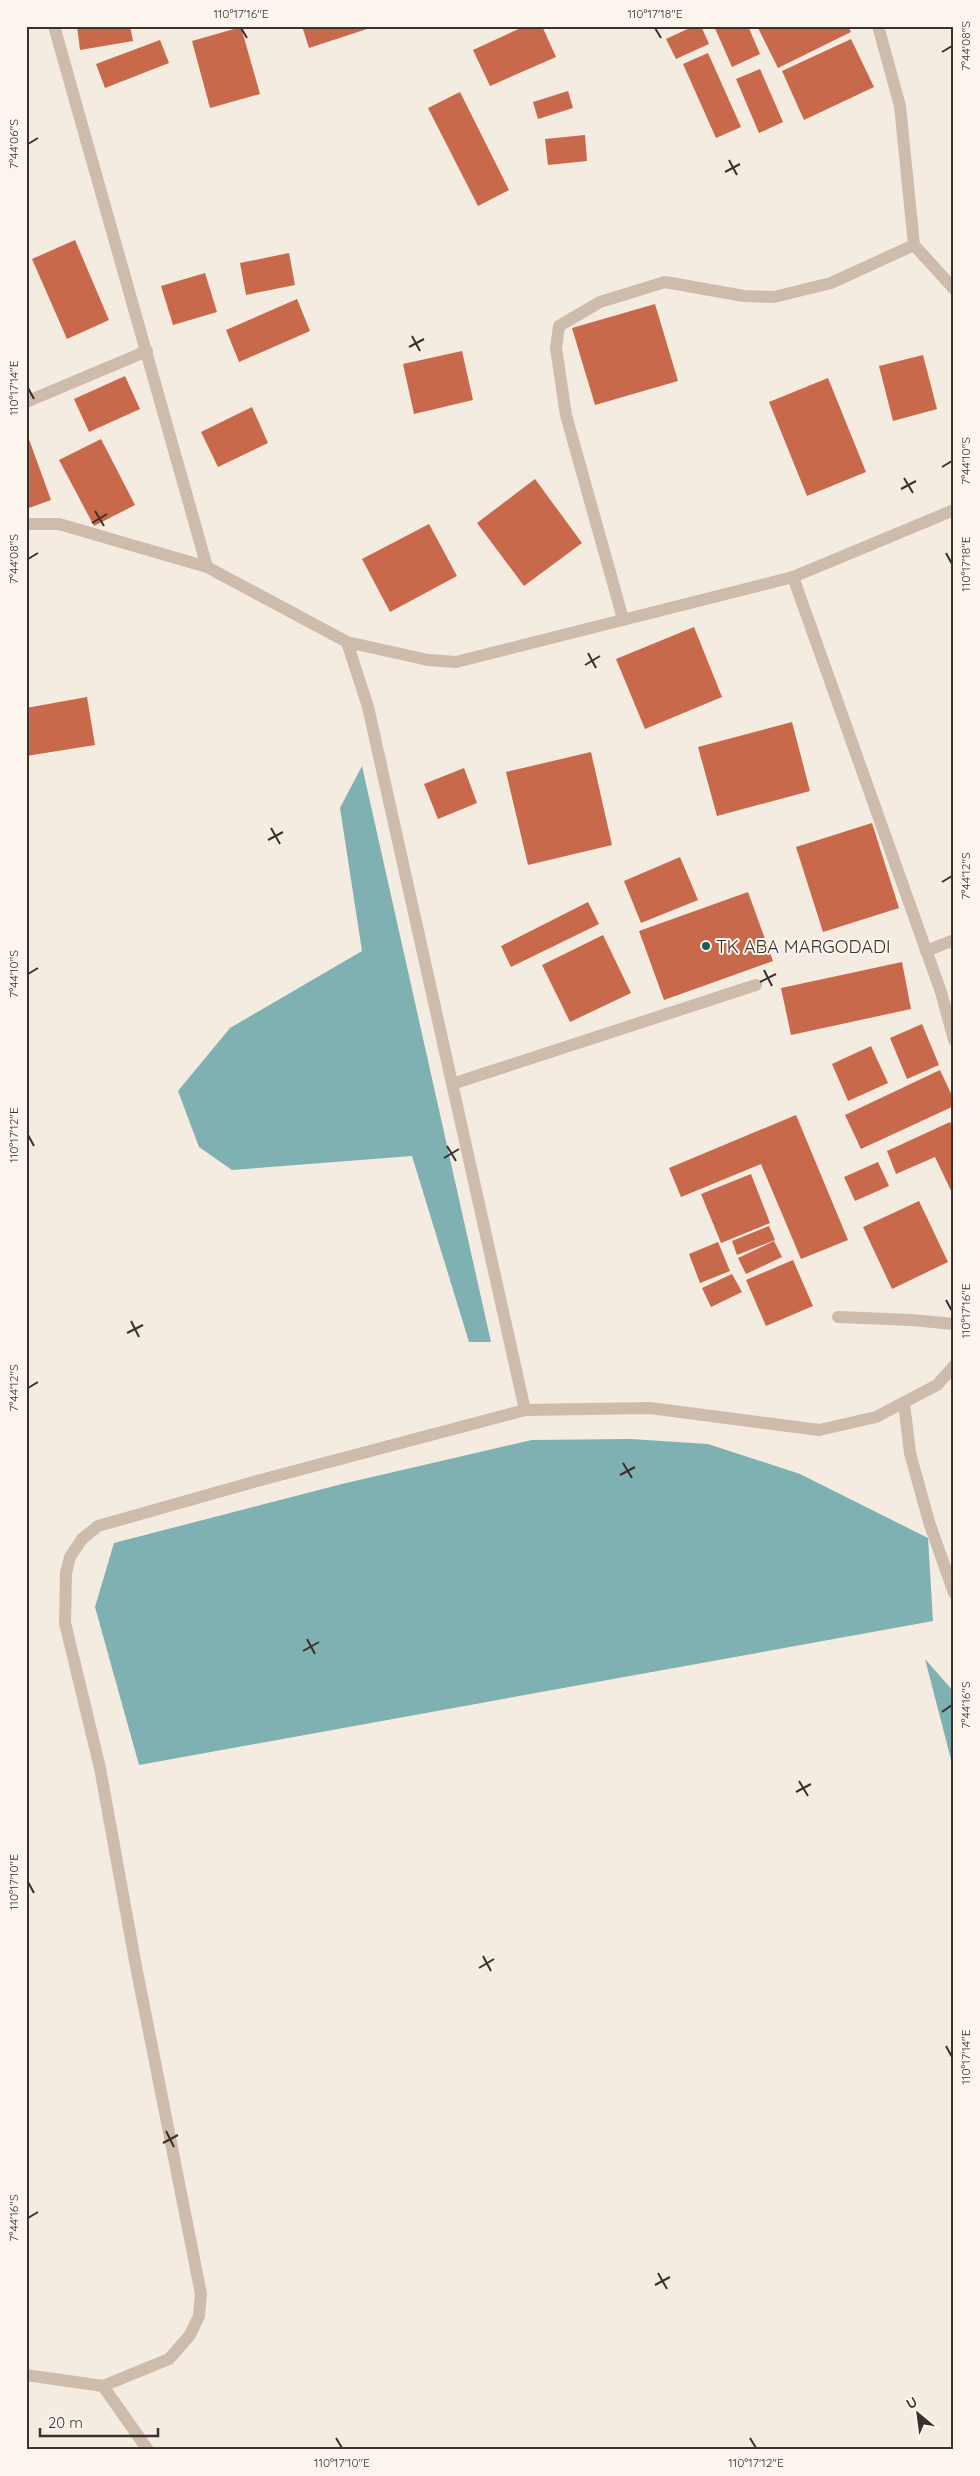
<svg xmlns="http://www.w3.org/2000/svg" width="980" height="2476" font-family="Quicksand,sans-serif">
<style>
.water{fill:#7fb0b2}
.building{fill:#c8694b}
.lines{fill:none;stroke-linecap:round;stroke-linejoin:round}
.service{stroke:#cdbbac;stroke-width:12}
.minor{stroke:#cdbbac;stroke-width:12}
.tertiary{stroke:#cdbbac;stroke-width:12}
.ticks{fill:none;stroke:#3b302b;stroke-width:2}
.poi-dot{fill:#1f5a5e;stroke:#fbf5ee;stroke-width:2}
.labels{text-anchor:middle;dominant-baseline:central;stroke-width:4;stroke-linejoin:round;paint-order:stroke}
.poi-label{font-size:18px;fill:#3b302b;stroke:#fbf5ee;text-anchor:start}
.neatline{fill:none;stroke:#3b302b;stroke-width:2}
.ticks-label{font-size:12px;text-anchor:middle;fill:#3b302b}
</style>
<rect width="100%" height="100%" fill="#f4ebe1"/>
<!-- water -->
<g class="water">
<polygon points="362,766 491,1342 469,1342 412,1156 232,1170 199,1147 178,1091 230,1028 362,951 340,808"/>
<polygon points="631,1439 708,1444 800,1474 928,1538 933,1621 139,1765 95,1607 114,1543 342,1484 532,1440"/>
<polygon points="925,1659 954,1692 954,1771"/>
</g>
<!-- building -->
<g class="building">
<polygon points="77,26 130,26 133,41 80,50"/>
<polygon points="302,26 373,26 373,27 309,48"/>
<polygon points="525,26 542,26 556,57 490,86 473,50"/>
<polygon points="694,26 701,26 709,44 676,59 666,39"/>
<polygon points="714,26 748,26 760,54 732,67"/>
<polygon points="757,26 848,26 851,32 778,68"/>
<polygon points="241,27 260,94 210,108 192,41"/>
<polygon points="851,39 874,87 804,120 782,71"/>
<polygon points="160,40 169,63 105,88 96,64"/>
<polygon points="708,53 741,127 716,138 683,64"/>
<polygon points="760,69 783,122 759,133 736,79"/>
<polygon points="568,91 573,108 538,119 533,102"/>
<polygon points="460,92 509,190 478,206 428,108"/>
<polygon points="585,135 587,161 548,165 545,139"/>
<polygon points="75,240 109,320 67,339 32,259"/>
<polygon points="289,253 295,285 246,295 240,263"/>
<polygon points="205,273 217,312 173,325 161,286"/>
<polygon points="297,299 310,331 239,362 226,330"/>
<polygon points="655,304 678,381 595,405 572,328"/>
<polygon points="462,351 473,400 414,414 403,364"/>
<polygon points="923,355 937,409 893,421 879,366"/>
<polygon points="125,376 140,409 89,432 74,399"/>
<polygon points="828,378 866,472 807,496 769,402"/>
<polygon points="252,407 268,443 218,467 201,432"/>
<polygon points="26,431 51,500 26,509"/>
<polygon points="101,439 135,505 94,526 59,460"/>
<polygon points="535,479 582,543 524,586 477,523"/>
<polygon points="429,524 457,576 390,612 362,559"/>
<polygon points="694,627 722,697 645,729 616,659"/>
<polygon points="87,697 95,745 26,756 26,708"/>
<polygon points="792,722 810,791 717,816 698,747"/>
<polygon points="591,752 612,845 528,865 506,772"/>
<polygon points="464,768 477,803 438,819 424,784"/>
<polygon points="872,823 899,908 823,932 796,847"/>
<polygon points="680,857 698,900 641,923 624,881"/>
<polygon points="748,892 773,961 664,1000 639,931"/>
<polygon points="588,902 599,924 511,967 501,946"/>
<polygon points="603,935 631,993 570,1022 542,965"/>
<polygon points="902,962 911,1009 791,1035 781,988"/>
<polygon points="922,1024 939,1065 907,1079 890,1038"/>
<polygon points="871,1046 888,1083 848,1101 832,1064"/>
<polygon points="940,1070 954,1100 954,1106 861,1149 845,1115"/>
<polygon points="796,1115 848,1240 801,1259 761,1164 681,1197 669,1168"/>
<polygon points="950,1122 954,1130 954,1197 935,1157 896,1174 887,1151"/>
<polygon points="878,1162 889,1186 855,1201 844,1177"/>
<polygon points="751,1174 770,1223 721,1243 701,1194"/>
<polygon points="919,1201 948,1262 892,1289 863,1227"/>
<polygon points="769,1226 775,1240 737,1255 732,1241"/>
<polygon points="774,1241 782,1257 746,1274 738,1258"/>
<polygon points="718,1242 730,1271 700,1283 689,1254"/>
<polygon points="793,1260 813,1306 766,1326 746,1280"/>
<polygon points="732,1274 742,1292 711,1307 702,1288"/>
</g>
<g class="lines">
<!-- service -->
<polyline class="service" points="838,1317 912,1320 954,1324"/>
<!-- minor -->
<g class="minor">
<polyline points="54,26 207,567"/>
<polyline points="914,245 954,289"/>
<polyline points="26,402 147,351"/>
<polyline points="793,577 941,992 954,1040"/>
<polyline points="623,619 566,415 556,348 559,326 600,302 665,282 744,296 774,297 831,283 914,245 900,106 878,26"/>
<polyline points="347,642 368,707 525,1410"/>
<polyline points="926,951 954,940"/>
<polyline points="452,1084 756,985"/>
<polyline points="904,1403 910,1453 929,1522 954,1593"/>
<polyline points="26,2375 103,2386 169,2359 190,2335 199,2316 201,2294 135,1961 100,1768 65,1623 66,1573 70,1557 82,1539 98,1526 257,1481 525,1410 650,1408 819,1430 876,1417 937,1385 954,1366"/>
<polyline points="103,2386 148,2450"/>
</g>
<!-- tertiary -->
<polyline class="tertiary" points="26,524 59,524 207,567 347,642 428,660 456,662 793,577 954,510"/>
</g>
<!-- ticks -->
<path class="ticks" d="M241,28L247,38M655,28L661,38M942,52L952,46M28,144L38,138M729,160L737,175M725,172L740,164M412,336L420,351M409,347L424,339M28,388L34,399M942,467L952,461M904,478L913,493M901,489L916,481M95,511L104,526M92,523L107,514M946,553L952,564M28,559L38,553M588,653L596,668M585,665L600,656M271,828L280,844M268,840L283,832M942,882L952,876M764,970L772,986M28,974L38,968M760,982L776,974M28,1135L34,1146M447,1146L456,1161M444,1158L459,1149M946,1300L952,1311M131,1321L139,1337M127,1333L143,1325M28,1388L38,1382M623,1463L632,1478M620,1475L635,1467M307,1639L315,1654M303,1651L319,1642M942,1712L952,1705M799,1781L808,1796M796,1792L811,1784M28,1882L34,1893M483,1956L491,1971M479,1968L494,1959M946,2046L952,2057M166,2131L174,2147M163,2143L178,2135M28,2218L38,2212M658,2273L667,2289M655,2285L670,2277M336,2438L342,2448M750,2438L756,2448"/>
<!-- markers -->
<circle class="poi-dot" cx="706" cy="946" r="5"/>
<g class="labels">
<!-- poi labels -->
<g class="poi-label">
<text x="716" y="946">TK ABA MARGODADI</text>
</g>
</g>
<!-- border -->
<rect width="980" height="2476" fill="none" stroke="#fbf5ee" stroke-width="55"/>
<!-- north arrow -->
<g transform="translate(918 2414) rotate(331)" stroke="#fbf5ee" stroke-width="4" paint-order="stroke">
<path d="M0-4L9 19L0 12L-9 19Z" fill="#3b302b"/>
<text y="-8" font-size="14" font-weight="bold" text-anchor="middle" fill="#3b302b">U</text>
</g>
<!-- scale -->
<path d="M40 2428v8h118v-8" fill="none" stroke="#3b302b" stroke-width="2.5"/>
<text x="48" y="2428" font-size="15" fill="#3b302b" stroke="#fbf5ee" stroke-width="4" paint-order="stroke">20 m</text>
<rect x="28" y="28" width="924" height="2420" class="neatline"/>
<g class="ticks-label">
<text x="241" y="18">110°17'16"E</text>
<text x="655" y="18">110°17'18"E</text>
<text transform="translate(966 46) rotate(-90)" y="4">7°44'08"S</text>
<text transform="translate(14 144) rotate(-90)" y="4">7°44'06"S</text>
<text transform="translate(14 388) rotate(-90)" y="4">110°17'14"E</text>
<text transform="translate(966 461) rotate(-90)" y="4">7°44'10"S</text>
<text transform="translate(14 559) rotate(-90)" y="4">7°44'08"S</text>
<text transform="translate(966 564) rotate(-90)" y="4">110°17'18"E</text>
<text transform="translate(966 876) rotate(-90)" y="4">7°44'12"S</text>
<text transform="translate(14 974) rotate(-90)" y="4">7°44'10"S</text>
<text transform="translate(14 1135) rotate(-90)" y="4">110°17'12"E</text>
<text transform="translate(966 1311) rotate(-90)" y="4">110°17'16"E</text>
<text transform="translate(14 1388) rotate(-90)" y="4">7°44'12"S</text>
<text transform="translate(966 1705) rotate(-90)" y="4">7°44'16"S</text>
<text transform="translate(14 1882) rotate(-90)" y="4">110°17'10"E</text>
<text transform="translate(966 2057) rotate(-90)" y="4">110°17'14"E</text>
<text transform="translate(14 2218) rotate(-90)" y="4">7°44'16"S</text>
<text x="342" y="2467">110°17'10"E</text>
<text x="756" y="2467">110°17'12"E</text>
</g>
</svg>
